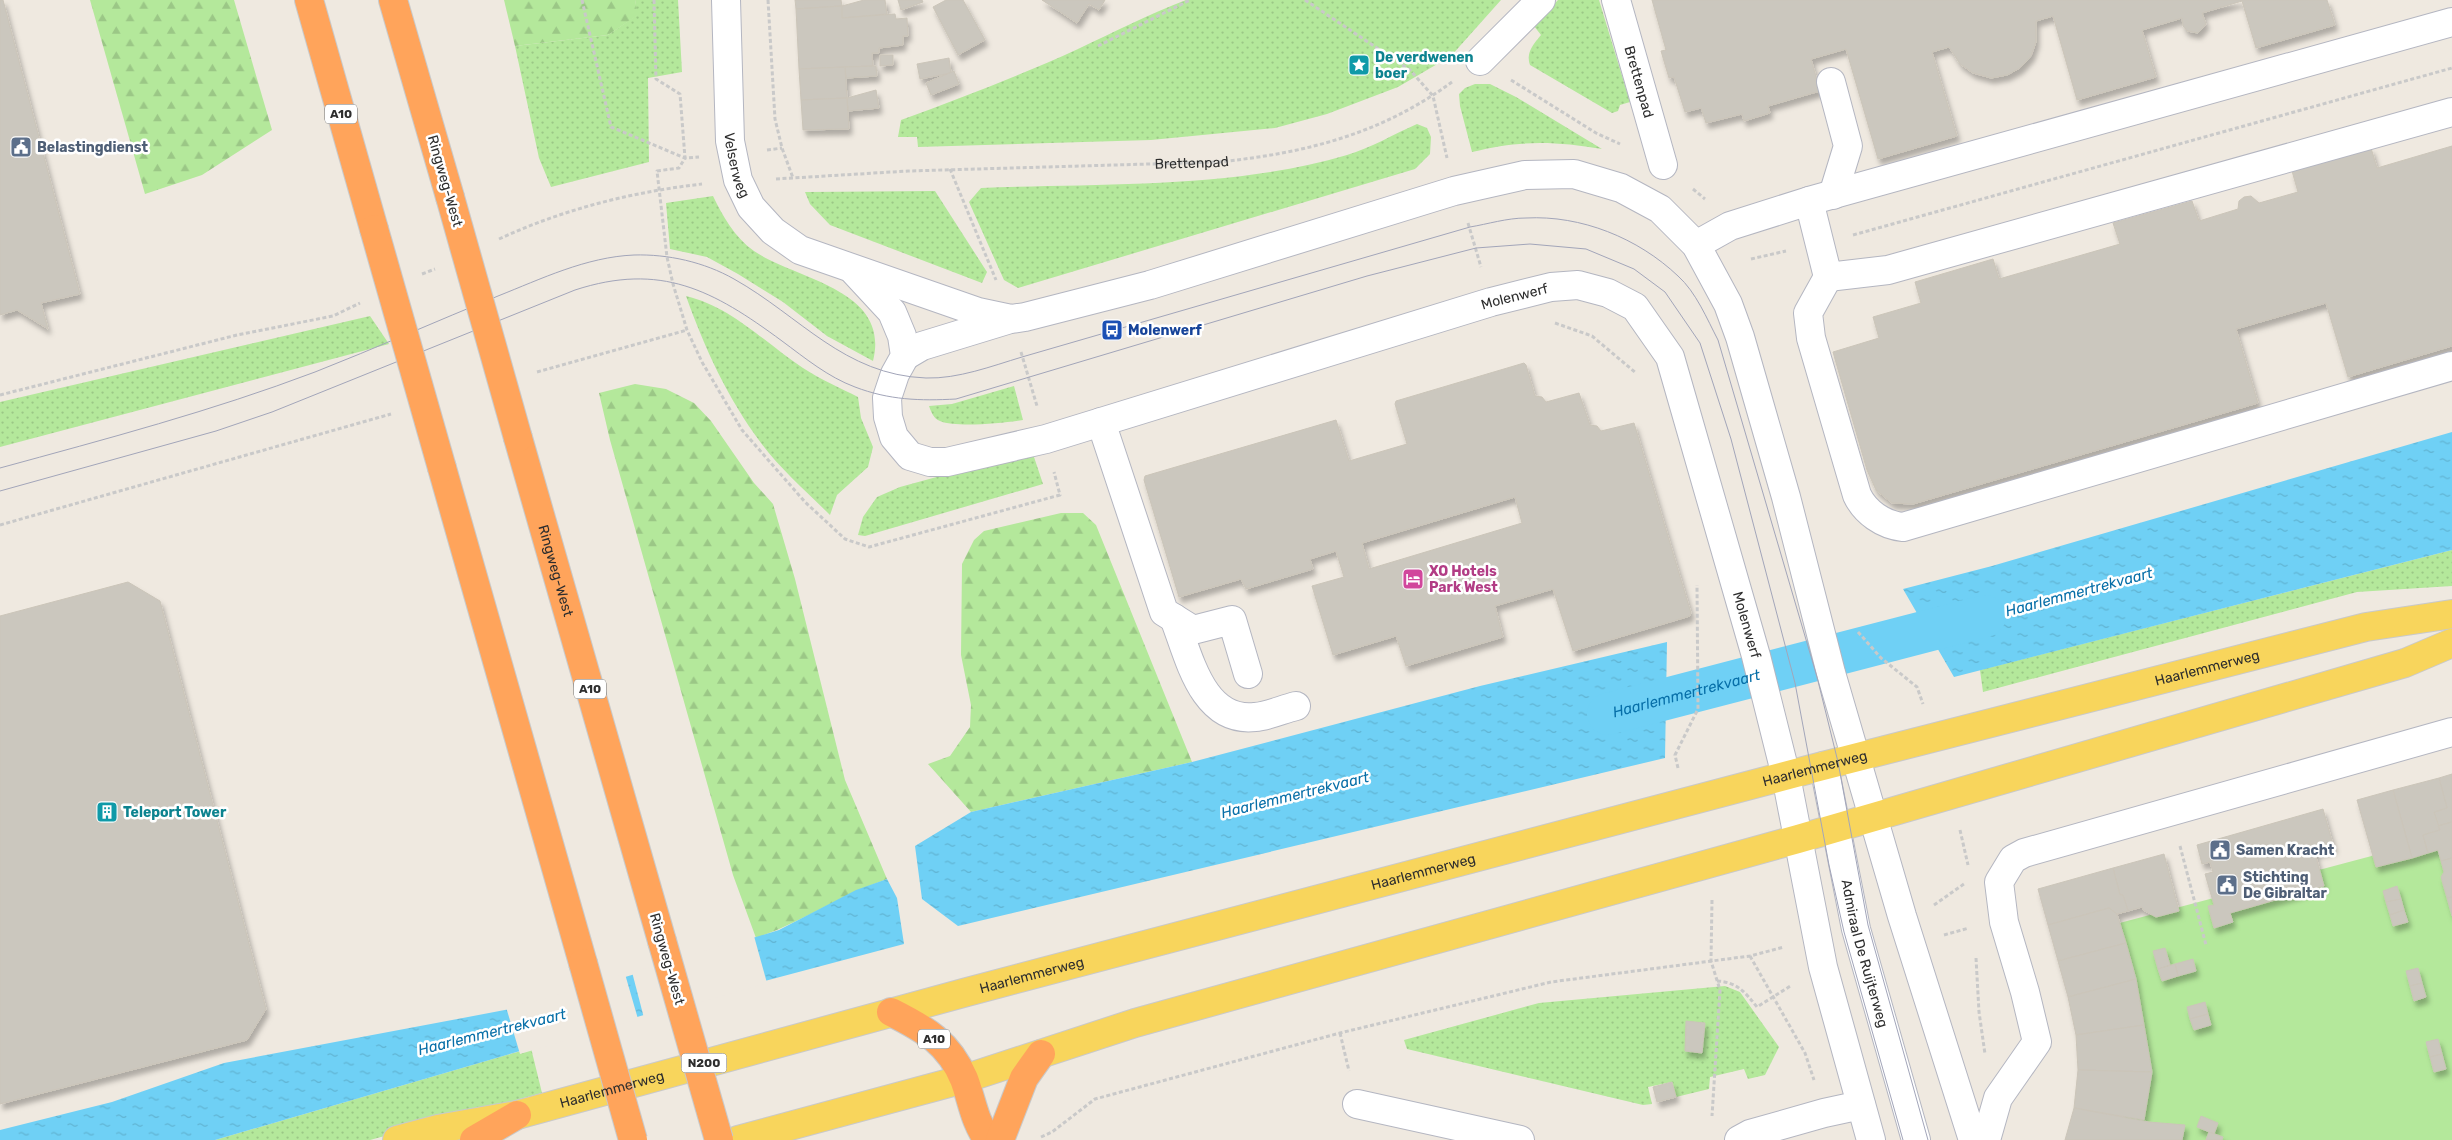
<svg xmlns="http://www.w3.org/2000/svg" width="2452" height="1140" font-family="Rubik,sans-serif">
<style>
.grass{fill:url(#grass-dots)}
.forest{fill:url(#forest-firs)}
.park{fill:#b4e89b}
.water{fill:url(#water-ripples)}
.pier{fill:#efe9e0}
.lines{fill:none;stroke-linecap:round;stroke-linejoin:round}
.canal{stroke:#6fd0f5;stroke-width:42}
.building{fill:#cbc7be;stroke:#cbc5b9;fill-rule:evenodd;filter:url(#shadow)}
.minor-casing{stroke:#b4b6c1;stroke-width:30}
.major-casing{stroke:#c9c9c9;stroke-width:30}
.highway-casing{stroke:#c9c9c9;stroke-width:30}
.path{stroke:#c9c9c9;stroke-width:3;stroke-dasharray:4 2.5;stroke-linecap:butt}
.minor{stroke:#fff;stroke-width:28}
.major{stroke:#f8d55c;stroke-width:28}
.highway{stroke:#ffa45b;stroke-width:28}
.tram{stroke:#a2a5b9;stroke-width:1}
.highway-bridge-casing{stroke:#c9c9c9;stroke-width:30;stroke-linecap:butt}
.highway-bridge{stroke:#ffa45b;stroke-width:28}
.labels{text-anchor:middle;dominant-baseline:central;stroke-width:5;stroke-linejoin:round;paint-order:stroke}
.shield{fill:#fff;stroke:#6d6d6d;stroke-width:1}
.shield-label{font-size:12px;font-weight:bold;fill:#2e2e2e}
.culture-label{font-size:14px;font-weight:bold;fill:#0d838f;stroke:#fff;text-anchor:start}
.street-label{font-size:14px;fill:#2e2e2e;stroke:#fff}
.service-label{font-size:14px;font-weight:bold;fill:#4e5e75;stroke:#fff;text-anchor:start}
.transit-label{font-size:14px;font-weight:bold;fill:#164399;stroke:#fff;text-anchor:start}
.hotel-label{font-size:14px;font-weight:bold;fill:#b23c85;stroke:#fff;text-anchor:start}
.water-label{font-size:15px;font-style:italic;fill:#076fa8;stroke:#fff}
</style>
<defs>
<pattern id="grass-dots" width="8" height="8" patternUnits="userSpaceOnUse" patternTransform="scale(1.25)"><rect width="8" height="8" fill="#b4e89b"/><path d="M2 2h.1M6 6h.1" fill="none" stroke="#9bc786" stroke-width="1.8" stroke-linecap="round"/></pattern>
<pattern id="forest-firs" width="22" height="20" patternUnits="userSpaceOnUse" patternTransform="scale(1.25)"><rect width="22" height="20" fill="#b4e89b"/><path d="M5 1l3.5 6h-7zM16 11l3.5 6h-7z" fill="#9bc786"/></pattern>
<pattern id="water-ripples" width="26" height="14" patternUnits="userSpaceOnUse" patternTransform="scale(1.25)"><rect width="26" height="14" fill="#6fd0f5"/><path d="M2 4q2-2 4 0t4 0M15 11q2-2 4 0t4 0" fill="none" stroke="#60b3d2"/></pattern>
<filter id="shadow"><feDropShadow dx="3" dy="5.5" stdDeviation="2.5" flood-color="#0004"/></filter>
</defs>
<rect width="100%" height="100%" fill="#efe9e0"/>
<!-- grass -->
<g class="grass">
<polygon points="635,0 678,0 682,72 648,78 649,162 551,187 539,158 515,46 608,35 637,15"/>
<path d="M1186,0H1501L1451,56L1398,87L1327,114L1275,128L1151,140L918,147L917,137H898L901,120C961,98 1021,75 1078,49C1114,32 1149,14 1186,0Z"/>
<path d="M1558,0H1599L1630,102L1620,105L1618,111L1612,113L1530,65C1526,52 1533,45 1541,35L1534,26Z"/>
<path d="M1475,84H1490L1516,97L1602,149C1554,141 1520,140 1472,152L1460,106L1459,94L1465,88Z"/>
<path d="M1417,124L1427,128L1431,137L1430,154L1415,169L1018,288L1004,280L969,202L981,188C1101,183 1232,189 1347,155C1371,148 1394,134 1417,124Z"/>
<polygon points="935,191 987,272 982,283 830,225 810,204 805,192"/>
<path d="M713,196C722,215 735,238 754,251C797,280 891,289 873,361L827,336L783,302L738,274L707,257L670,249L666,203Z"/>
<path d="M686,296C732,307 765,343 803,368C820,379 840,388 858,397L861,418L873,447L868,467L837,495L830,515C808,493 779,468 761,443C727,397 705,349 686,296Z"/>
<polygon points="370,316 389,344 0,447 0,402"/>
<path d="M1014,386L1023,420C1005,423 956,428 940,421C934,419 931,412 929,406L952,404Z"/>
<polygon points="1032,451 1043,484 865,536 858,535 863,517 877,497 900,487"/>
<polygon points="2452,550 2452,586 2357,592 1983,692 1980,670"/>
<polygon points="1725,986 1740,992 1779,1047 1765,1075 1748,1079 1744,1069 1710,1077 1709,1089 1676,1097 1672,1082 1648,1087 1652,1104 1643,1105 1407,1049 1404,1040 1539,1003"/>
<polygon points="531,1048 542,1093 370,1140 215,1140"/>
</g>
<!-- forest -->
<g class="forest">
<polygon points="90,0 234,0 272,130 202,175 145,194"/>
<polygon points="504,0 635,0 638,15 608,35 515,46"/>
<path d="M635,384L666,389L694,403L711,421L754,483L773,504L795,579L845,780L887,879C841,895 802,922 756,938L733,875L610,440L599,393Z"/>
<polygon points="1061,513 1083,513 1096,525 1192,762 971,812 928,764 950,756 970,727 971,705 961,655 962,564 974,540 984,531"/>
</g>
<!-- park -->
<polygon class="park" points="2443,837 2452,865 2452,1140 2125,1140 2126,1081 2097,929"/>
<!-- water -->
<g class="water">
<polygon points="2452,432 2452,550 1954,677 1903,589 1992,566"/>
<polygon points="1667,642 1665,758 958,926 922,899 915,846 971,812 1192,762 1480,686"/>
<polygon points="887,879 897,898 904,944 716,994 215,1140 0,1140 0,1130 112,1102 224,1063 537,1004 779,930 856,890"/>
</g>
<!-- pier -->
<g class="pier">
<polygon points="754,936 767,983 644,1018 632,972"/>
<polygon points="625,974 638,1019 520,1054 506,1007 536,1001"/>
</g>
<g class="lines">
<!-- canal -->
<path class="canal" id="s1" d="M1608,714L1985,616"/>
</g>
<!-- building -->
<g class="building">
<polygon points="0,0 3,0 80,294 41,303 48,329 17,310 0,315"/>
<polygon points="795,0 841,0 842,6 796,9"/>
<polygon points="864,0 885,0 887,14 842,18 842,6"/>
<polygon points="898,0 922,0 923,2 901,10"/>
<polygon points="946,0 963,0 985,40 958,55 933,7"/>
<polygon points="1042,0 1105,0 1099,10 1089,4 1077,23"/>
<polygon points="1652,0 2327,0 2335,25 2256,48 2242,1 2202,13 2206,24 2198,33 2187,31 2183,26 2182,18 2142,30 2156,77 2077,100 2053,16 2036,21 2036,42 2031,56 2020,68 2007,75 1991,78 1973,73 1960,64 1949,47 1932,52 1957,136 1878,159 1846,49 1811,59 1820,91 1768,106 1770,113 1744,121 1742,114 1706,123 1701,108 1685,112 1674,77 1669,78 1661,51 1666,50"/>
<polygon points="842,6 842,18 895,14 896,19 907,18 908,36 903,36 903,45 879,48 879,53 872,53 873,66 799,69 796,9"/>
<polygon points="880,55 893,55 893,65 880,66"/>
<polygon points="949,58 951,73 920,79 917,64"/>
<polygon points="876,66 877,76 846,78 845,67"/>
<polygon points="845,67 847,98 801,100 799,69"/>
<polygon points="954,71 959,84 931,95 926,83"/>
<polygon points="876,90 879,108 848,111 847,98"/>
<polygon points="847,98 849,129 803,130 801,100"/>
<polygon points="2452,146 2452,346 2348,377 2326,303 2236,329 2258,403 1913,504 1892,503 1876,490 1867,470 1833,352 1879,338 1873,317 1921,303 1915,282 1993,259 1999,279 2120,244 2113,223 2192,201 2199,221 2238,209 2239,201 2244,197 2251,196 2259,203 2298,192 2292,171 2371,148 2377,168"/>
<path d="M1524,363L1526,365L1535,396L1542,397L1546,402L1579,393L1590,425L1597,426L1601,431L1634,423L1691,613L1690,616L1573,651L1553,589L1495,606L1503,637L1406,666L1396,636L1333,655L1312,586L1344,577L1336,551L1310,559L1313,569L1246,589L1241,579L1179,597L1144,480L1145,476L1336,420L1349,461L1407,444L1395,404L1396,401ZM1515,497L1522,523L1369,569L1362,543Z"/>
<polygon points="128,582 160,601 266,1009 247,1040 0,1104 0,616"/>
<polygon points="2452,774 2452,822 2438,826 2434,812 2447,808 2439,778"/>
<polygon points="2439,778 2447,808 2434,812 2440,830 2423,835 2428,853 2412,858 2393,790"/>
<polygon points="2393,790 2412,858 2376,867 2357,800"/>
<polygon points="2323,809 2334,848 2315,853 2324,886 2230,913 2233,922 2214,928 2208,906 2214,905 2205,874 2213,872 2210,862 2202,864 2197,845"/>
<polygon points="2452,822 2452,858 2441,861 2438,850 2428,853 2423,835 2440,830 2438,826"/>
<polygon points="2164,854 2179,911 2156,917 2143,910 2142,907 2128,911 2123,895 2120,895 2113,868"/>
<polygon points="2452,858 2452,897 2447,898 2441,877 2444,872 2441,861"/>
<polygon points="2113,868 2120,895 2123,895 2128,911 2117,914 2109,908 2048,925 2038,889"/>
<polygon points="2397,886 2401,899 2386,902 2383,891"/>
<polygon points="2452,897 2452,916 2447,898"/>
<polygon points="2401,899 2404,910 2390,915 2386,902"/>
<polygon points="2109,908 2117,914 2126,943 2058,961 2048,925"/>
<polygon points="2404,910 2408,922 2393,926 2390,915"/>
<polygon points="2126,943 2136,979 2068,997 2058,961"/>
<polygon points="2165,948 2170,965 2158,969 2153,951"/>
<polygon points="2193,959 2196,971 2178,976 2175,964"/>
<polygon points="2175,964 2178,976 2162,981 2158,969"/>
<polygon points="2418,968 2422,983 2410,986 2406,971"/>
<polygon points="2136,979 2144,1025 2076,1035 2068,997"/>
<polygon points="2422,983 2426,997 2414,1001 2410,986"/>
<polygon points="2205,1002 2208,1014 2190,1019 2187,1007"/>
<polygon points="2208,1014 2211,1025 2194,1030 2190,1019"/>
<polygon points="1686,1021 1705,1023 1702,1053 1685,1051"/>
<polygon points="2144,1025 2152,1072 2078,1070 2076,1035"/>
<polygon points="2438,1039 2442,1054 2430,1057 2426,1042"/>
<polygon points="2442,1054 2446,1069 2434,1072 2430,1057"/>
<polygon points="2078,1070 2152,1072 2144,1120 2074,1108"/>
<polygon points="1672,1082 1676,1097 1657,1102 1653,1087"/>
<polygon points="2074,1108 2149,1122 2185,1125 2182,1140 2065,1140"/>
<polygon points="2201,1116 2218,1123 2214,1134 2197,1127"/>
<polygon points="2209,1132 2223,1137 2222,1140 2206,1140"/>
</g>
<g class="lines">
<!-- minor casing -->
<g class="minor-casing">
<g id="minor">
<path id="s3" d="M726,0L730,141L738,180L751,207L773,231L800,250L978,312L1011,319L1025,317L1150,285L1454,191L1525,175L1574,174L1621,188L1660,209L1696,245L1728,304L1740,337L1786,497L1831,673L1902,916L1973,1140"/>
<path id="s4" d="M1616,0L1663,165"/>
<polyline points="1480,61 1541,0"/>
<polyline points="1831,82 1848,146 1833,195"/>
<polyline points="1809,201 1828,277 1888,270 2452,112"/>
<polyline points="1696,245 1730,226 1809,201 2452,22"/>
<path id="s5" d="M854,271L892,312L902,336L905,356L895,374L887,398L888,417L894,437L910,456L930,462H947L1046,439L1491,302L1551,287L1578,285L1608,293L1635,307L1670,357L1756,656L1786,776L1823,967L1871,1140"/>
<path d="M1828,277L1808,313L1811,338L1857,495C1865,512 1883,525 1903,527L2452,366"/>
<polyline points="905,356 922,346 1007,320"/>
<polyline points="1101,422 1164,612 1193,630 1232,620 1248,674"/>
<path d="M1174,618C1189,656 1202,723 1255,717C1269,716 1283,709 1296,706"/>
<path id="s6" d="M1824,766L1856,929L1916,1140"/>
<polyline points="1357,1104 1520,1140"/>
<polyline points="1739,1140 1750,1134 1824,1113 1861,1105"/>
<polyline points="1986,1140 1998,1098 2037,1042 2025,992 2004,922 1999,882 2013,859 2024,853 2452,732"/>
</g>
</g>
<!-- major casing -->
<g class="major-casing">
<g id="major">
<path id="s7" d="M397,1140L438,1129L517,1115L967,992L1811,769L2366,627L2452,614"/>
<polyline points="738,1140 964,1079 1135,1023 1798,839 2405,663 2452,643"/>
</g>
</g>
<!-- highway casing -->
<g class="highway-casing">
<g id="highway">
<polyline points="309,0 374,229"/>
<polyline points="393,0 450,197"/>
<path id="s8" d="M518,438L662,941"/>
<polyline points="442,468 583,963"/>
<path d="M891,1012C925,1029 949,1043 964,1079C972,1100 974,1121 988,1140"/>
<polyline points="474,1140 517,1115"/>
<polyline points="1000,1140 1024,1078 1041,1054"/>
</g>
</g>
<!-- path -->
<g class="path">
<polyline points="582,0 611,127 685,158 699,157"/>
<polyline points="654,0 656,79 680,94 685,158 679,168 657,171 667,257 673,284 687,330 702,362 742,430 805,502 845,539 869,547 1060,495 1054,472"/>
<polyline points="768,0 775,119 782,148 793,178"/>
<polyline points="1305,0 1410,70 1433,96 1447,158"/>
<polyline points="1098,46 1190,0"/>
<polyline points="1511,80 1596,133 1620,144"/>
<polyline points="767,150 782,148"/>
<polyline points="950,169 996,280"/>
<path id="s2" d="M776,179L908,171L1219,162C1306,153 1381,134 1452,82"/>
<polyline points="1693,189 1705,199"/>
<polyline points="1468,223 1481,267"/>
<polyline points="1853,235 2452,68"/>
<path d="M499,239C564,209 632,192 702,184"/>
<polyline points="1751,259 1786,251"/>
<polyline points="422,274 435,269"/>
<polyline points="1555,323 1592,336 1636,373"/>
<polyline points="1021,352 1037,406"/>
<polyline points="537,372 687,330"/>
<polyline points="0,395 237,335 333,316 360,303"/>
<polyline points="0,525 391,414"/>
<polyline points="1858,632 1881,658 1917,687 1923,704"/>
<polyline points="1678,768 1675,755 1698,709 1697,585"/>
<polyline points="1960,830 1968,865"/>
<polyline points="2180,846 2206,945"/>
<polyline points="1712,900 1711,961 1720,990 1712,1116"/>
<polyline points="1934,905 1964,884"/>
<polyline points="1944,935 1969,928"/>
<polyline points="1750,956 1805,1053 1814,1080"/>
<polyline points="1976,958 1979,1012 1985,1054"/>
<path d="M1717,981C1737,982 1745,992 1757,1007L1792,985"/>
<polyline points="1340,1033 1349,1071"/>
<polyline points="1041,1137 1052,1132 1095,1099 1340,1033 1551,982 1750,956 1784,947"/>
</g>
<!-- minor -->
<use href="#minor" class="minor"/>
<!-- major -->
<use href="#major" class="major"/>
<!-- highway -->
<use href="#highway" class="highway"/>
<!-- tram -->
<g class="tram">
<path d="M0,468C106,439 212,411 315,372C376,348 437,321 498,296C541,279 586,257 634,255C668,254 704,262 734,279C800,316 844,375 926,378C958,379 992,366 1022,357L1470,227C1488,224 1507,218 1526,218C1581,215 1638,238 1678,276C1696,292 1707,319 1718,340L1817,677L1838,762L1868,925L1928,1140"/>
<path d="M0,491L216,431L272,412L575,290C661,262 713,290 782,341C805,358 828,377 855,387C889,400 920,401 956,399L1367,276L1476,248L1530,244L1586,249L1634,269L1665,292L1700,343L1731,439L1795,683L1829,865L1844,932L1903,1140"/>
</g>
<!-- highway-bridge casing -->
<g class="highway-bridge-casing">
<g id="highway-bridge">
<polyline points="450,197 518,438"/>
<polyline points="374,229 442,468"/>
<polyline points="662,941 719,1140"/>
<polyline points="583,963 633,1140"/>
</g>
</g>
<!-- highway-bridge -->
<use href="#highway-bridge" class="highway-bridge"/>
</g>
<!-- icons -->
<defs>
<g id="sight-square" transform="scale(1.125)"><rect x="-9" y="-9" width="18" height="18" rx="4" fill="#0f9aa8" stroke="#fff"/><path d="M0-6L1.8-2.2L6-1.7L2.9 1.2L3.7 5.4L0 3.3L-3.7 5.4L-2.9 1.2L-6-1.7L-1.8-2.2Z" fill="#fff"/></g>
<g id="civic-square" transform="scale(1.125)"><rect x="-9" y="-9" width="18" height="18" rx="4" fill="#5c6f8a" stroke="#fff"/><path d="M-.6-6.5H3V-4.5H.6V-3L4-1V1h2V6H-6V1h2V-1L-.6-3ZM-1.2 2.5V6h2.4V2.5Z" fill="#fff"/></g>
<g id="bus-square" transform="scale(1.125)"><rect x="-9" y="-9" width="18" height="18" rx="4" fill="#1a4fb4" stroke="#fff"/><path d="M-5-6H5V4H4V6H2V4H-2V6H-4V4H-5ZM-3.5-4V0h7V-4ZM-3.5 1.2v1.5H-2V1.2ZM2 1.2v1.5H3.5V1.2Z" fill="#fff"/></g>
<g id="hotel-square" transform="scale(1.125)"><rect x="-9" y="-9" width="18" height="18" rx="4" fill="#d1479c" stroke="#fff"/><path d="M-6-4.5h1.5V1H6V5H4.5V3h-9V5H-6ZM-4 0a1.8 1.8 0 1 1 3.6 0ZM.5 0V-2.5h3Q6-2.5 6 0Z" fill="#fff"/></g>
<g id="building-square" transform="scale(1.125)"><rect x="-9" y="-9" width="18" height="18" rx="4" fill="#0f9aa8" stroke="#fff"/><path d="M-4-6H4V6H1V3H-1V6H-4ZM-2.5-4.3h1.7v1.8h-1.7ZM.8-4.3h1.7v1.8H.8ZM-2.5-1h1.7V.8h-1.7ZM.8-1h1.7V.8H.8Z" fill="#fff"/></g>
</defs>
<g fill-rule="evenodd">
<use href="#sight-square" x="1359" y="65"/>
<use href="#civic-square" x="21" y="147"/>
<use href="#bus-square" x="1112" y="330"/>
<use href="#hotel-square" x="1413" y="579"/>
<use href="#building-square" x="107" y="812"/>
<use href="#civic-square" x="2220" y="850"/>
<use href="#civic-square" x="2227" y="885"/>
</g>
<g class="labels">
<!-- shield labels -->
<g class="shield">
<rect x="325" y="104.5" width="32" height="19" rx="4"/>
<rect x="574" y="679.5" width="32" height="19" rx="4"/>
<rect x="918" y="1029.5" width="32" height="19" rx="4"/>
<rect x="681.5" y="1053.5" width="45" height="19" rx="4"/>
</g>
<g class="shield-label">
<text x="341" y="114">A10</text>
<text x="590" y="689">A10</text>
<text x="934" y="1039">A10</text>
<text x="704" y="1063">N200</text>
</g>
<!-- culture labels -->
<g class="culture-label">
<text x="1375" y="57">De verdwenen<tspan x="1375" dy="16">boer</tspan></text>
<text x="123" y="812">Teleport Tower</text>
</g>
<!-- street labels -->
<g class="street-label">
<text stroke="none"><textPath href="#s4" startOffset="85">Brettenpad</textPath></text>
<text stroke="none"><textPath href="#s2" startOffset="416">Brettenpad</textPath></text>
<text stroke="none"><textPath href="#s3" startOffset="166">Velserweg</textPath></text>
<text transform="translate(445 181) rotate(74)">Ringweg-West</text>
<text stroke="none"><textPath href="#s5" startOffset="842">Molenwerf</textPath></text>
<text stroke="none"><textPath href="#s8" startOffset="138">Ringweg-West</textPath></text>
<text stroke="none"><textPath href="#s5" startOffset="1308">Molenwerf</textPath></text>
<text stroke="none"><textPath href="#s7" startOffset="1871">Haarlemmerweg</textPath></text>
<text stroke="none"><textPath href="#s7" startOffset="1466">Haarlemmerweg</textPath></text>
<text stroke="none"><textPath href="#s7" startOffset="1061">Haarlemmerweg</textPath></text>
<text stroke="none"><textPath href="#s6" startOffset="192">Admiraal De Ruijterweg</textPath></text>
<text transform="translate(667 959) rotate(74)">Ringweg-West</text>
<text stroke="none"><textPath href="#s7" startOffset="656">Haarlemmerweg</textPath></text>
<text stroke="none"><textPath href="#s7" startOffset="221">Haarlemmerweg</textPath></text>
</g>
<!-- service labels -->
<g class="service-label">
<text x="37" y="147">Belastingdienst</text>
<text x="2236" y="850">Samen Kracht</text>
<text x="2243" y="877">Stichting<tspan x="2243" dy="16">De Gibraltar</tspan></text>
</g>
<!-- transit labels -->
<g class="transit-label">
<text x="1128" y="330">Molenwerf</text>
</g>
<!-- hotel labels -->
<g class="hotel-label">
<text x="1429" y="571">XO Hotels<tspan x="1429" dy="16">Park West</tspan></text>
</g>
<!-- water labels -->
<g class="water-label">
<text transform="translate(2079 592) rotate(-15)">Haarlemmertrekvaart</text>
<text stroke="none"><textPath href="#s1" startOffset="81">Haarlemmertrekvaart</textPath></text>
<text transform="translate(1295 795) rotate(-14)">Haarlemmertrekvaart</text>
<text transform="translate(492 1032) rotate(-14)">Haarlemmertrekvaart</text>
</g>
</g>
</svg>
